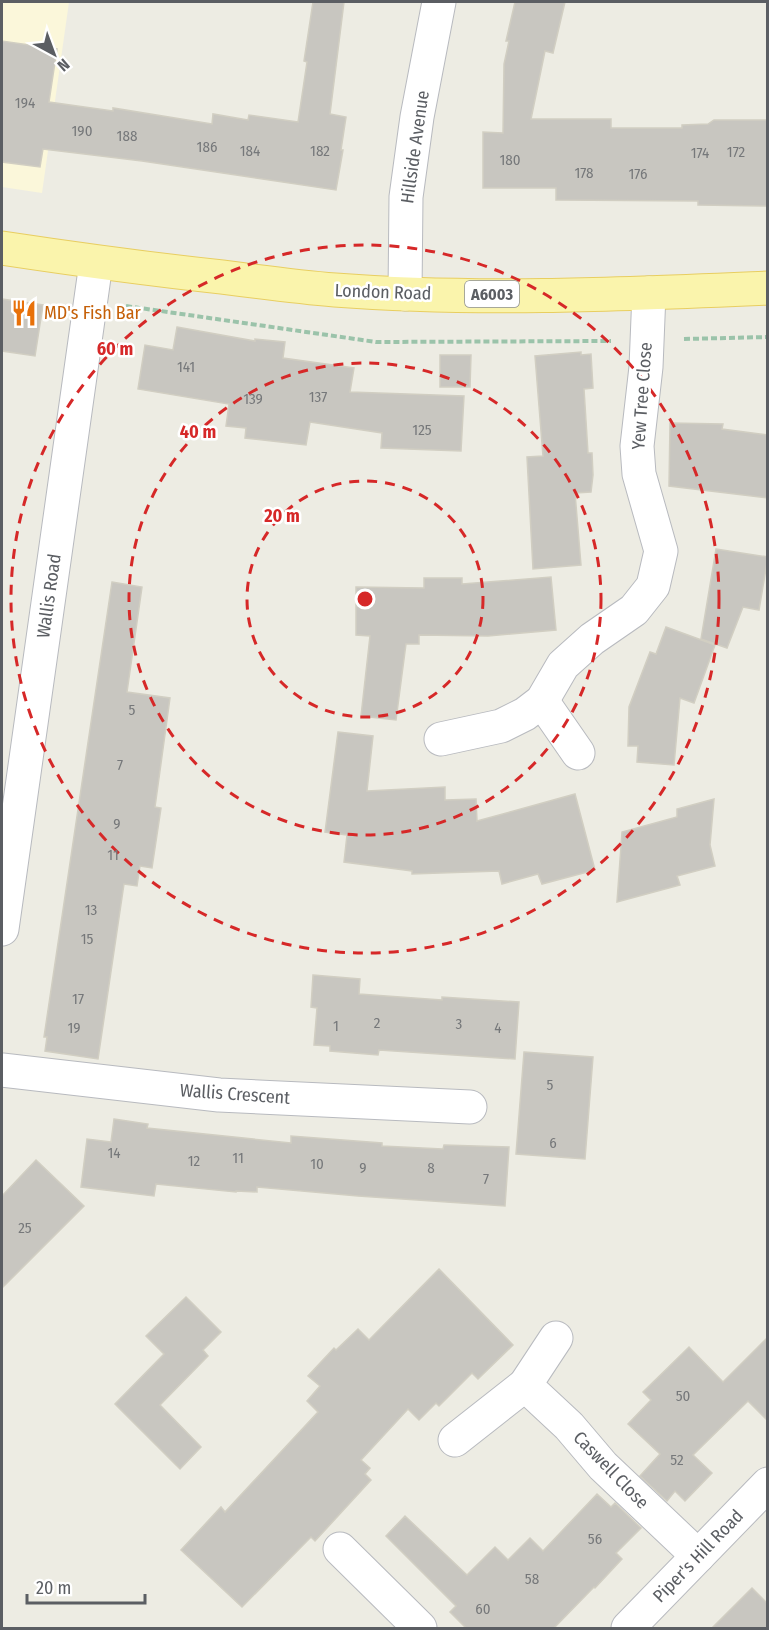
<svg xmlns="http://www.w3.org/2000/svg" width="769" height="1630" font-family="'Fira Sans Condensed',sans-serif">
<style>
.commercial{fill:#fbf7da}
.building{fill:#c8c6c0;stroke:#d1cec2;stroke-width:1.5}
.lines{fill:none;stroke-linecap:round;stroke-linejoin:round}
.minor-casing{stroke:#b8babf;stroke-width:35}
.major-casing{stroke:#e8ce61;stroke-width:35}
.path{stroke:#9bc3aa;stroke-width:4;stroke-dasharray:6 3;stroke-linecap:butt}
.minor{stroke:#fff;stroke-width:33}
.major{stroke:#faf4ac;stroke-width:33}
.ring{fill:none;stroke:#d62828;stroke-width:3;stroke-dasharray:10 8}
.labels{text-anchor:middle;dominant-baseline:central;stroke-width:5;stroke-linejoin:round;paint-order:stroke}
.number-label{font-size:15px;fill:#76787a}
.shield{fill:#fff;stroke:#8c8e92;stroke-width:1.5}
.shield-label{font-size:16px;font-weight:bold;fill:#5b5e63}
.street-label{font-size:18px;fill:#5b5e63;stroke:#fff}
.food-label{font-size:18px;fill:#c56008;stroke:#fff;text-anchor:start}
.centre{fill:#d62828;stroke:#fff;stroke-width:3}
.ring-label{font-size:18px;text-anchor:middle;font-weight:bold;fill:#d62828;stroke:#fff;stroke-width:5;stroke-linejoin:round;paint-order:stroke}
</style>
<rect width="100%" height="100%" fill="#edece3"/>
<!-- commercial -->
<polygon class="commercial" points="2,2 69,2 42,193 2,187"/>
<!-- building -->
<g class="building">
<polygon points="313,2 344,2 330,114 346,117 341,150 343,150 336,190 142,161 43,149 40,167 2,162 2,41 57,49 49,102 113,111 113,108 212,124 213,114 248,120 249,115 298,122 307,62 304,61"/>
<polygon points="515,2 565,2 553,53 545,51 531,119 611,119 611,128 682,128 682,125 708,124 714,120 768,120 768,206 698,205 698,201 556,200 556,188 483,188 483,132 503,133 504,64 509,41 506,41"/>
<polygon points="2,299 43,305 35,356 2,351"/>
<polygon points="177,327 255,341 255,339 285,342 283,358 354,368 350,392 464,396 461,451 381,448 382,433 310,422 306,445 245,438 246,428 226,426 229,404 138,389 145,345 173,350"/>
<polygon points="581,352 581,355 591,354 593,388 584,389 588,453 592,453 593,475 591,492 575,493 581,565 533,569 527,457 543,456 535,356"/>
<polygon points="440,355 471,355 470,387 440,387"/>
<polygon points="670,423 723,424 722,429 768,435 768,498 669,486"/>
<polygon points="716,549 768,557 759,610 743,607 727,648 701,639"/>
<polygon points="551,577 556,630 488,636 419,635 419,644 406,644 396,720 361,716 370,636 356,635 356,587 424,588 424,578 462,578 462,584"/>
<polygon points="112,582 142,587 127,692 170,698 155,807 161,808 152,868 140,866 137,886 124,884 98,1059 45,1051 47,1037 44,1037"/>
<polygon points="666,627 715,645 694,703 680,698 674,765 637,762 638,746 628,746 629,707 650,652 656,654"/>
<polygon points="338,732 373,736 367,791 445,787 445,800 476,799 477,821 575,794 595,870 542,884 538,874 502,884 499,871 412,874 412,871 344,862 347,835 325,832"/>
<polygon points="714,799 710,845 715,866 677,876 680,885 617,902 622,832 677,817 677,809"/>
<polygon points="313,975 360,979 359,994 442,1000 442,997 519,1002 515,1059 379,1050 378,1055 330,1051 330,1046 314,1045 317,1008 311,1007"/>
<polygon points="524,1052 593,1057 585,1159 516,1154"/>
<polygon points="114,1119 148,1124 147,1128 291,1143 291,1136 382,1143 382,1146 443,1149 444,1145 509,1147 505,1206 358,1196 257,1187 257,1192 236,1191 236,1192 156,1184 154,1196 81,1187 87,1139 111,1142"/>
<polygon points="36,1160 84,1206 2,1288 2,1196"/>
<polygon points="439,1269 513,1345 478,1379 472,1373 439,1406 436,1403 419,1420 408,1409 361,1460 370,1468 365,1474 371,1480 315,1541 311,1537 242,1607 181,1550 221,1507 225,1512 318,1412 307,1401 320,1386 308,1376 334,1348 336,1350 358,1329 369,1340"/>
<polygon points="186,1297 221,1332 203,1350 208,1356 160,1405 201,1447 180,1469 115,1404 164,1354 146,1336"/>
<polygon points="768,1337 768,1421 748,1401 693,1455 712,1473 685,1501 675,1491 667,1501 640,1476 660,1454 628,1424 651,1400 643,1392 689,1347 723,1382"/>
<polygon points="597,1494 611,1507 615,1503 641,1528 616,1553 622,1559 595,1588 594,1587 553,1629 467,1629 450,1612 456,1606 386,1536 405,1516 467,1575 495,1547 508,1560 530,1538 543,1551"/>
<polygon points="752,1588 768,1604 768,1629 711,1629"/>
</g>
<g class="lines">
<!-- minor casing -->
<g class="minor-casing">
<g id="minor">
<polyline points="405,294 406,197 417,117 439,2"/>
<polyline points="542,701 578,753"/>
<polyline points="441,739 501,726 525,714 542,701 563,665 592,639 634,610 653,586 661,551 639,474 637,446 646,367 649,293"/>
<polyline points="2,929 96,263"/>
<polyline points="2,1070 219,1095 470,1107"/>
<polyline points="525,1385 556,1338"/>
<polyline points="455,1440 525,1385 569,1426 603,1466 698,1556"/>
<polyline points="340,1549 420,1628"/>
<polyline points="628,1628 768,1484"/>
</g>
</g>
<!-- major casing -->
<g class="major-casing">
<path id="major" d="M2,248C75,259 149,269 222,277C260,282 298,287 335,290C477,301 626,294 768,288"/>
</g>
<!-- path -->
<g class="path">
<polyline points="126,306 376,342 611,341"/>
<polyline points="684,339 768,337"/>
</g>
<!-- minor -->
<use href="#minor" class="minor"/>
<!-- major -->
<use href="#major" class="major"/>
</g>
<!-- distance rings -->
<g class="ring">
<circle cx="365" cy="599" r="118"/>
<circle cx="365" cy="599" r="236"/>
<circle cx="365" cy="599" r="354"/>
</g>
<!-- icons -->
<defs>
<g id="restaurant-bare" transform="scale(2.07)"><path d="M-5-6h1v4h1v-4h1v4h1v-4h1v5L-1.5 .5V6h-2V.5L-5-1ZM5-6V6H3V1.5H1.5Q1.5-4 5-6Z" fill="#e8710a" stroke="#fff" stroke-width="2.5" paint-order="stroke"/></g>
</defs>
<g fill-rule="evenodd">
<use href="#restaurant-bare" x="24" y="313"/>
</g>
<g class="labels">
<!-- number labels -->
<g class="number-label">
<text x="25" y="103">194</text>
<text x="82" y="131">190</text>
<text x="127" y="136">188</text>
<text x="207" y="147">186</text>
<text x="250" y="151">184</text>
<text x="320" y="151">182</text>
<text x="736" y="152">172</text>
<text x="700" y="153">174</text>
<text x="510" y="160">180</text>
<text x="584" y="173">178</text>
<text x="638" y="174">176</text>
<text x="186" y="367">141</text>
<text x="318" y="397">137</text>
<text x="253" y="399">139</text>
<text x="422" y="430">125</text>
<text x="132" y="710">5</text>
<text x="120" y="765">7</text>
<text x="117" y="824">9</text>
<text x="113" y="855">11</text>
<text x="91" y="910">13</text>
<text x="87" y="939">15</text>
<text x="78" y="999">17</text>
<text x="377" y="1023">2</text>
<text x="459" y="1024">3</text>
<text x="336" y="1026">1</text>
<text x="74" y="1028">19</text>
<text x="498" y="1028">4</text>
<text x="550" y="1085">5</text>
<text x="553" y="1143">6</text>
<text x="114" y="1153">14</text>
<text x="238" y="1158">11</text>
<text x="194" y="1161">12</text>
<text x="317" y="1164">10</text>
<text x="363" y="1168">9</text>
<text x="431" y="1168">8</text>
<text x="486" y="1179">7</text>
<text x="25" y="1228">25</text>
<text x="683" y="1396">50</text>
<text x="677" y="1460">52</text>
<text x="595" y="1539">56</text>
<text x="532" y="1579">58</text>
<text x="483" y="1609">60</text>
</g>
<!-- shield labels -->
<rect class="shield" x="465" y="281" width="54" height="26" rx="4.5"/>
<g class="shield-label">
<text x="492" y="294">A6003</text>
</g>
<!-- street labels -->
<g class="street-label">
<text transform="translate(415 147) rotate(-82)">Hillside Avenue</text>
<text transform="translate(383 292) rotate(2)">London Road</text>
<text transform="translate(642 396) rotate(-86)">Yew Tree Close</text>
<text transform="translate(49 596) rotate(-82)">Wallis Road</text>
<text transform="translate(235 1094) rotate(4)">Wallis Crescent</text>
<text transform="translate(611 1470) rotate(46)">Caswell Close</text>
<text transform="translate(698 1556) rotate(-46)">Piper's Hill Road</text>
</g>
<!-- food labels -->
<g class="food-label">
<text x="44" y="313">MD's Fish Bar</text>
</g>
</g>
<circle cx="365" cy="599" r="9" class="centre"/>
<g class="ring-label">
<text x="115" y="355">60 m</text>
<text x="198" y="438">40 m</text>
<text x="282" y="522">20 m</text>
</g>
<!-- border -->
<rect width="769" height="1630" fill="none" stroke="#5b5e63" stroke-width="6"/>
<!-- north arrow -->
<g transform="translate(54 54) rotate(139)" stroke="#ffffff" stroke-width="4.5" paint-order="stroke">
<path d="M0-4.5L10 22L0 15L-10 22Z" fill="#5b5e63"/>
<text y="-9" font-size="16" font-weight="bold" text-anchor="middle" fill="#5b5e63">N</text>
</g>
<!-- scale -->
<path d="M27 1594v9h118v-9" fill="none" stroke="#5b5e63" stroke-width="3"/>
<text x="36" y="1594" font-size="18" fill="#5b5e63" stroke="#ffffff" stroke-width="4.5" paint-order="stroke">20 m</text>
</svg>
